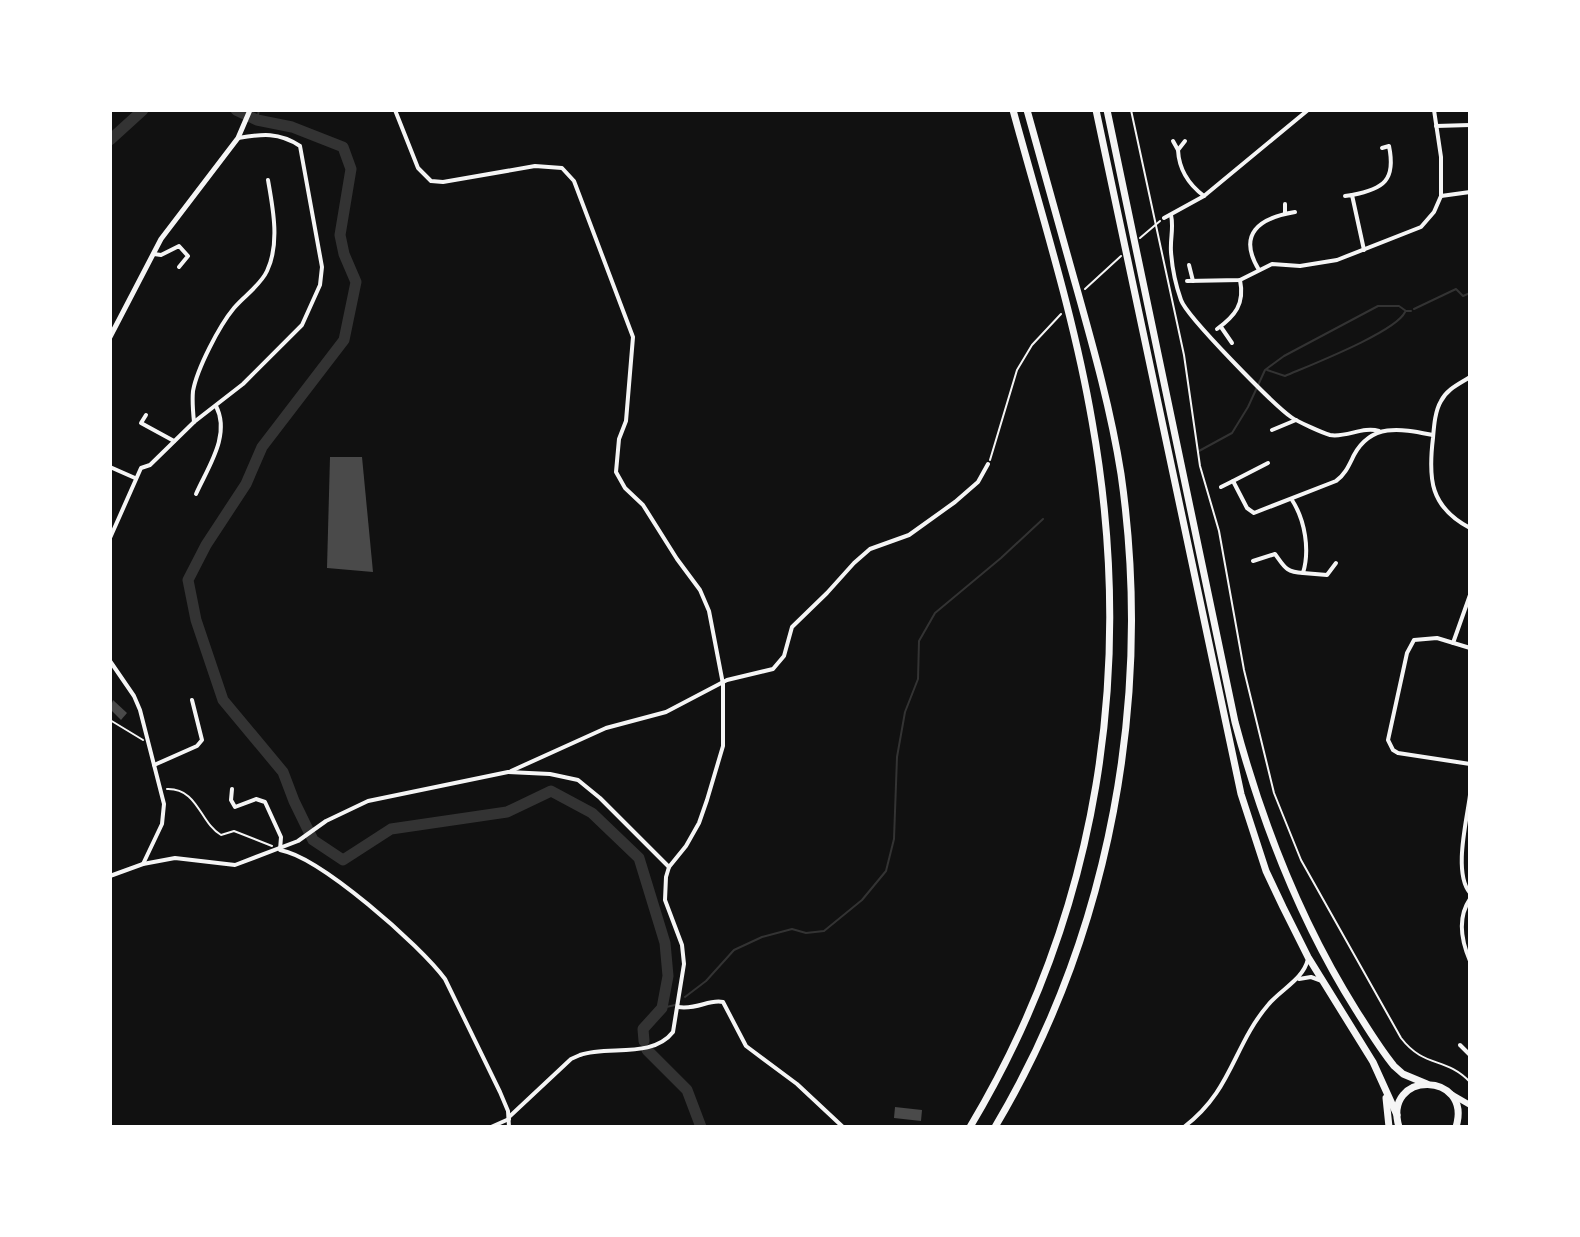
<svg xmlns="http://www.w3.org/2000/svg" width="1580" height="1237" font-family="Barlow,sans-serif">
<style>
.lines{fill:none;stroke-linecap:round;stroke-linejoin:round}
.stream{stroke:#333;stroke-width:2}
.river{stroke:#333;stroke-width:11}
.building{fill:#4a4a4a}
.path{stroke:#f5f5f5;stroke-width:2}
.minor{stroke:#f5f5f5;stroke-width:4}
.tertiary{stroke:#f5f5f5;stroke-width:5}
.primary{stroke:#f5f5f5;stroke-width:6}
.trunk{stroke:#f5f5f5;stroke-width:7}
.motorway{stroke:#f5f5f5;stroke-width:7}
</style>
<rect width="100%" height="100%" fill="#111"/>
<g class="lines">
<!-- stream -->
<g class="stream">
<polyline points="257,120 259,110"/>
<polyline points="1414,309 1456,289 1463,296 1470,293"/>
<path d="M1267,370L1285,376C1308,366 1396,332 1405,312"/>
<polyline points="1199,451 1232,433 1248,407 1265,370 1284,356 1378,306 1399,306 1406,311 1411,311"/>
<polyline points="685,997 706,981 734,950 762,937 792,929 806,933 824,931 862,900 886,871 894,839 897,757 905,712 918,679 919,641 935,613 1001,558 1043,519"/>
<polyline points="662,1008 675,1005"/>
</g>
<!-- river -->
<g class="river">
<polyline points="236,110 257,120 292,127 343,147 351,169 340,235 344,254 356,282 344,340 262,447 246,484 206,545 188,580 196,620 223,700 283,772 294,801 313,840 343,860 391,829 507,812 551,791 592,813 639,858 665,943 668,976 662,1008 643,1029 644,1041"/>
<polyline points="110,140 143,110"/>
<polyline points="647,1050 687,1090 701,1127"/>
</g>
</g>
<!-- building -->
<g class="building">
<polygon points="330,457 362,457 373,572 327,568"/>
<polygon points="113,700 127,713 121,720 110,709"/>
<polygon points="895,1107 922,1110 921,1121 894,1118"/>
</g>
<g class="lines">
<!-- path -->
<g class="path">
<path d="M1131,110L1184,355L1200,466L1219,531L1244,670L1274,793L1301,860L1401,1038C1425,1069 1445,1056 1470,1082"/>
<polyline points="1140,238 1160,221"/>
<polyline points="1085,289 1121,256"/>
<polyline points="990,460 1017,370 1032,345 1061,314"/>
<polyline points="110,720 143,740"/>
<path d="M167,789C198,788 200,823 221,835L234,831L272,846"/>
</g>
<!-- minor -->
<g class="minor">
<path d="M395,110L418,168L431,181L443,182L535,166L562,168L574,181L633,337L626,421L619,439L616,472L625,488L643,505L677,559L700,590L709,611L723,684V746L707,800L699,823L686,846L669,867L666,877L665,900L682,945L684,964L673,1032C652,1059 608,1045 580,1055L571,1059L509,1117"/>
<polyline points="1436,126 1470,125"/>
<polyline points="1173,141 1178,150"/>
<path d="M1185,141L1178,150C1179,170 1188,184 1204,196"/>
<path d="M1352,195C1384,189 1396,180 1389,146L1382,148"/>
<polyline points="1345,196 1352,195 1364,250"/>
<polyline points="1441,196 1470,192"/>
<polyline points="1285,204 1285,213"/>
<path d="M1171,215C1174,228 1170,238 1171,252C1172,266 1176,286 1181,300C1187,317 1273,404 1291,417C1298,422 1323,433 1330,435C1346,438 1363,426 1379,431"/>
<polyline points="1164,218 1204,196 1308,110"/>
<polyline points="154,254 161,255 179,246 188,256 179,267"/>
<polyline points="1189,265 1193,281"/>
<path d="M1259,270C1237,234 1259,218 1295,212"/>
<polyline points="1187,281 1240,280 1272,264 1300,266 1337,260 1421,227 1434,212 1441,196 1441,157 1434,110"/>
<polyline points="1221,327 1232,343"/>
<path d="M1217,329C1235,316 1245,304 1240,280"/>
<path d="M1470,377C1459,384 1447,389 1441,401C1435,411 1434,426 1433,438C1428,479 1430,507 1470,528"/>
<polyline points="146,415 141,423 174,441"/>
<path d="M194,422C193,412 192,401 193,391C197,369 219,326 234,308C244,296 260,286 267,271C280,244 273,208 268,180"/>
<polyline points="1272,430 1296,420"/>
<polyline points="110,467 135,478"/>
<polyline points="1233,481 1268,463"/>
<path d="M1221,487L1233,481L1247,508L1254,513L1336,481C1345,475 1349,465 1354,455C1372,422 1402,429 1433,435"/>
<path d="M196,494C208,467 231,435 216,406"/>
<path d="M110,538L141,468L150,465L194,422L243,384L302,325L320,285L322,267L300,146C279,132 262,134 238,138"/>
<path d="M1253,561L1275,554C1284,566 1285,572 1303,573C1310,550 1305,520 1292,500"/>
<polyline points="1303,573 1327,575 1336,563"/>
<polyline points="1453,643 1470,595"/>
<polyline points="1470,648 1437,638 1414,640 1407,653 1388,740 1393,750 1398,753 1470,764"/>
<polyline points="110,661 134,696 140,710 164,804 162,824 143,864"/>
<polyline points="154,765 197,746 202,740 192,700"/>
<polyline points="511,771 606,728 666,712 727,680 773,669 784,656 792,627 827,593 854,563 870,549 909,535 955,502 978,482 988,464"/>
<path d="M232,789L231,800L235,807L256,799L265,802L281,837L280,850C320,857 420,945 445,979L500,1092L508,1111L509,1127"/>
<path d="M1470,795C1467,820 1453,873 1470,893"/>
<polyline points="110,876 143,864 175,858 235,865 298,841 326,821 368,801 508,772 550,774 578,780 600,798 669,867"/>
<path d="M1470,899C1457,918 1461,940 1470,961"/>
<polyline points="1299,979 1311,977 1322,981"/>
<path d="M678,1007C698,1010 708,999 723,1002L746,1046L797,1084L843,1127"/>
<polyline points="1460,1045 1470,1055"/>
<polyline points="491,1127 509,1119"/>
<path d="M1184,1127C1232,1091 1233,1046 1268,1005C1281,989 1303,980 1308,959"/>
</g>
<!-- tertiary -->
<polyline class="tertiary" points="110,337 161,239 238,138 250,110"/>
<!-- primary -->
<polyline class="primary" points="1451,1094 1470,1105"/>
<!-- trunk -->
<g class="trunk">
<polyline points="1096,110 1241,794 1266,871 1283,907 1308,957 1373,1062 1397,1115"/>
<path d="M1107,110L1235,722C1262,823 1300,921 1356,1010C1368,1029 1380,1049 1394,1066L1403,1074L1427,1084"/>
<polyline points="1386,1098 1389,1127"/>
<path d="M1399,1127C1382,1070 1473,1071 1456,1127"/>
</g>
<!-- motorway -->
<g class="motorway">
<path d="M970,1127C1099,911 1136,668 1092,421C1074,316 1041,213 1013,110"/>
<path d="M995,1127C1111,932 1153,697 1121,474C1110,404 1090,336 1071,268C1056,215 1042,163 1027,110"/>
</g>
</g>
<!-- border -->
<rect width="1580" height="1237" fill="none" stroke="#ffffff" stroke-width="224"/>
</svg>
